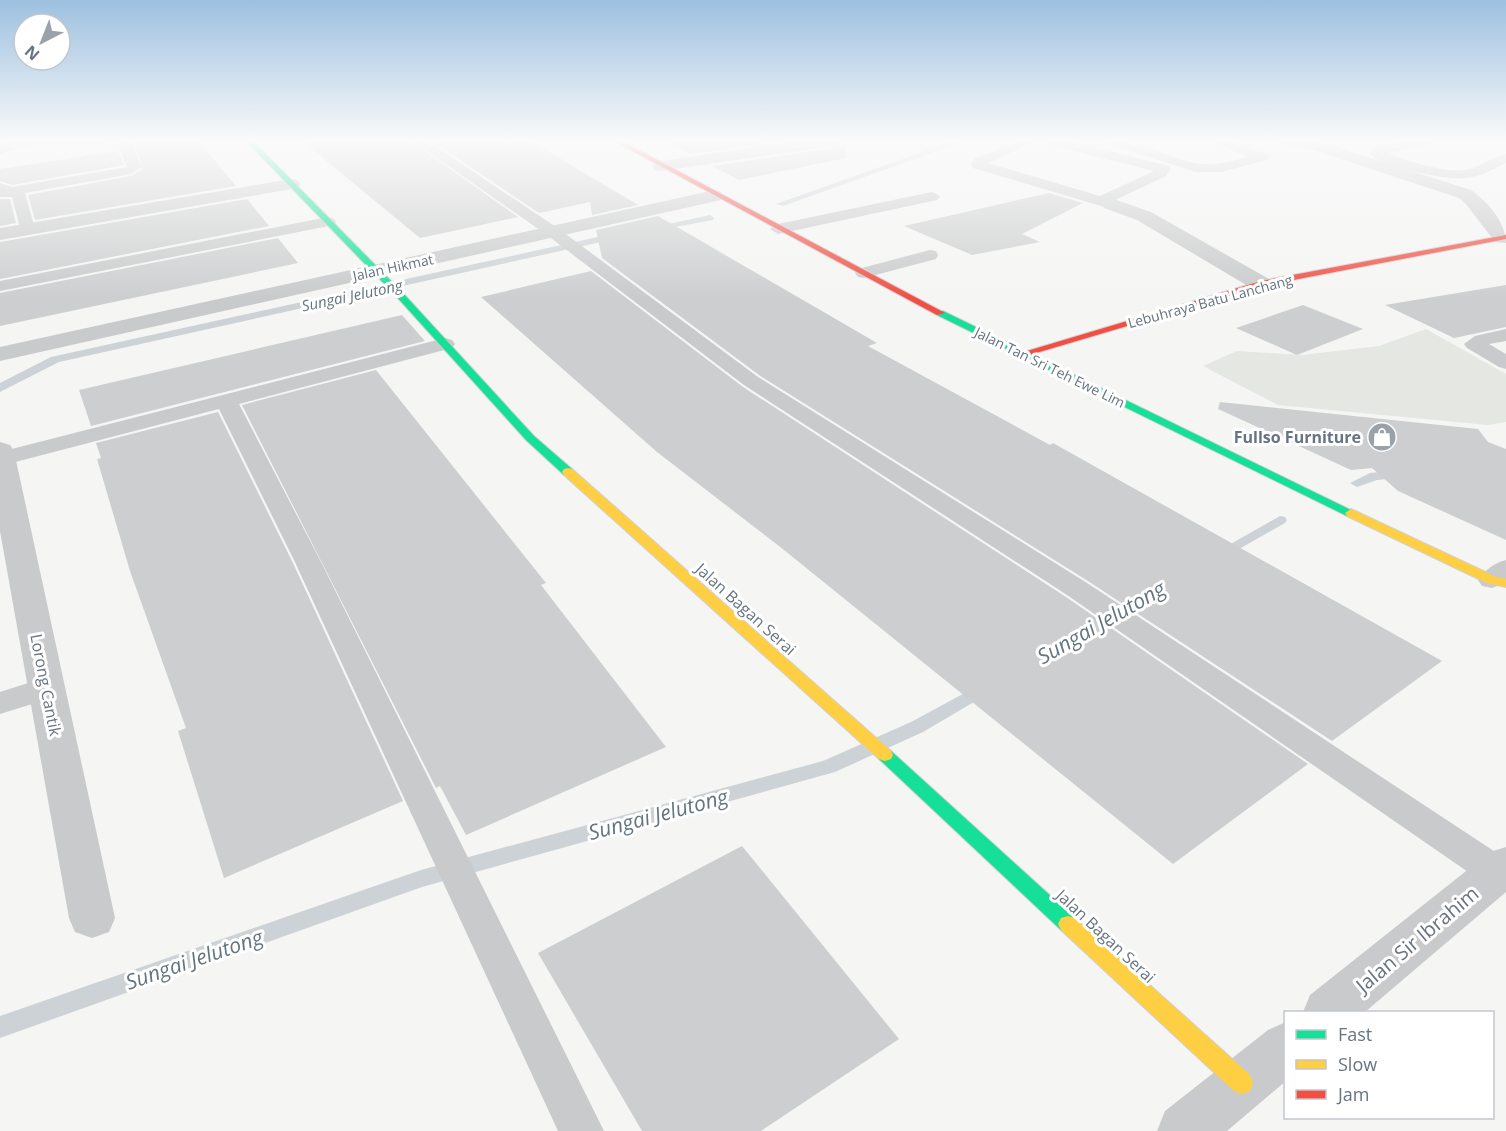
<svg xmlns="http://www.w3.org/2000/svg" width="1506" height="1131" font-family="'Open Sans',sans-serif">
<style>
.green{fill:#e4e7e2}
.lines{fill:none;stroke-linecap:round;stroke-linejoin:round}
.stream{fill:#ccd2d5;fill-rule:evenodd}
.building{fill:#cdcecf}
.fast-casing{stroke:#d1d1d2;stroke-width:2}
.slow-casing{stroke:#d1d1d2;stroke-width:2}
.jam-casing{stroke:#d1d1d2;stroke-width:2}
.lane{fill:#c9cacb;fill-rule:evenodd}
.street{fill:#c9cacb;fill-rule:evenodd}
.fast{fill:#16e098;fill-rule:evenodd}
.slow{fill:#ffcf43;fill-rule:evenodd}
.jam{fill:#f24e42;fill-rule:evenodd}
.labels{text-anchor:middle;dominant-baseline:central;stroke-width:6;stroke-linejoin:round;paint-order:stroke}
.far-street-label{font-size:14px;fill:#677481;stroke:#fff}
.far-water-label{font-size:15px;font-style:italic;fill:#63757e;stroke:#fff}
.poi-label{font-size:16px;font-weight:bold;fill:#677481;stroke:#fff;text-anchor:end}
.street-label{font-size:16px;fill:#677481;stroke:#fff}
.near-street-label{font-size:20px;fill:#677481;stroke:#fff}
.near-water-label{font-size:21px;font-style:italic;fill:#63757e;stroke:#fff}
</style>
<rect width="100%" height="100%" fill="#f5f5f4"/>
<!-- green -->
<polygon class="green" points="1426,329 1506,374 1506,422 1488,425 1278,405 1203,366 1237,351 1302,355 1379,346"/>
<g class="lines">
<!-- stream -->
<g class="stream">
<polygon points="956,140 968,140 783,206 776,204"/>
<polygon points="710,215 714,218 713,220 654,231 650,228"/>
<polygon points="616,233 619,234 619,238 59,362 0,392 0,383 51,357"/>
<polygon points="1401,470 1408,474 1406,477 1377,480 1357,487 1350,483 1370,473"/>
<polygon points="1280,516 1285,517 1287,520 1285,523 1225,557 1220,558 1213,554"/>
<polygon points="985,682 991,684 994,688 991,692 923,732 835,772 422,887 0,1038 0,1016 421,870 823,761 911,722"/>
</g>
</g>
<!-- building -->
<g class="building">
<polygon points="133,140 198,140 236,186 35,220 28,195 131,176 143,169"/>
<polygon points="301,140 409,140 518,217 420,238"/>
<polygon points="430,140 529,140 638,205 592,215 590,202 539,213"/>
<polygon points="663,140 787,140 690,154"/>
<polygon points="845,144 846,158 739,180 712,166 839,147"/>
<polygon points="118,151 124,165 12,185 0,181 0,169"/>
<polygon points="1049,193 1083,203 1022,234 1040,242 972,255 904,226"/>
<polygon points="0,199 10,199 16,223 0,226"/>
<polygon points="247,199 269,226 0,279 0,242"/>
<polygon points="658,216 877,343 868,346 1050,445 1053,443 1442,661 1332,741 1088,581 759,375 602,258 596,230"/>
<polygon points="278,238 298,263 0,326 0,293"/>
<polygon points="591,271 743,387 1066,597 1308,764 1173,864 779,546 657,452 481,297"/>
<polygon points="1506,285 1506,327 1454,338 1385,305"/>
<polygon points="1303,305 1363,329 1297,355 1236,328"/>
<polygon points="402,315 425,341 91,426 79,390"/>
<polygon points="376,370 546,583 541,585 666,747 466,835 440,786 436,788 242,405"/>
<polygon points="1220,402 1478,429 1488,442 1506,449 1506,540 1398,491 1372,468 1351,470 1218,409"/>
<polygon points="218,412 292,561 403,801 224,878 178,731 186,728 130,571 97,459 101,458 96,443"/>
<polygon points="742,846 899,1039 761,1131 642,1131 538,953"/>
</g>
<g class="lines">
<!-- fast casing -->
<g class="fast-casing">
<g id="fast">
<polygon points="245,140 252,140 402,292 534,436 572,469 574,472 572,475 564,475 526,440 396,296"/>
<polygon points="937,311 943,311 1357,513 1355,516 1347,516 937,315"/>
<polygon points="885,749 891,751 1075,918 1078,924 1075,930 1068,932 1061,930 879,759 877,755 879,751"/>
</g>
</g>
<!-- slow casing -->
<g class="slow-casing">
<g id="slow">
<polygon points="568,468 572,469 891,751 893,755 891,759 885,761 879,759 564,475 562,472 564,469"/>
<polygon points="1351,509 1496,577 1506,579 1506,587 1487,583 1347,516 1345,513"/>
<polygon points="1068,916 1075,918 1250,1075 1253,1083 1250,1091 1242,1094 1234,1091 1061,930 1058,924 1061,918"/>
</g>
</g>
<!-- jam casing -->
<g class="jam-casing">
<g id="jam">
<polygon points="612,140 620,140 945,313 937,315"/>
<polygon points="1506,235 1506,239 1262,286 1026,356 1018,356 1017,354 1261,281"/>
</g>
</g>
<!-- lane -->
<g class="lane">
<polygon points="29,140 109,140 103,144 35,144"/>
<polygon points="116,140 130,140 142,167 131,174 25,193 35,229 33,232 21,232 12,197 0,197 0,183 12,187 127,167"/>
<polygon points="411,140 426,140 559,229 758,377 1087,583 1506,859 1506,884 1497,887 1484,883 1067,595 744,385 547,235"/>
<polygon points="1021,140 1039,140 988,163 1100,196 1154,171 1043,143 1042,140 1065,140 1169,166 1171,169 1166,176 1115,200 1119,204 1111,209 973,168 971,165 974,159"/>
<path d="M1105,140C1139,140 1164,157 1196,163C1214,167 1231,161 1248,157L1208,140H1227L1267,154L1269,157L1267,160L1221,172H1196L1106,143Z"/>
<path d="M1411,140H1438L1437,143L1387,153C1406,161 1445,173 1466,170C1480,167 1492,157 1506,154V163C1493,169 1480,177 1466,178C1448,181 1382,167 1370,154L1373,148Z"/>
<polygon points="932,192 937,194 940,197 937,200 778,234 770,229 778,224"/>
<polygon points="328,217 334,219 336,222 334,225 0,291 0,281"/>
<polygon points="930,250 936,251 938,255 936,259 864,278 858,277 855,273 858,269"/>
<polygon points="1506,329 1506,341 1489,344 1506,354 1506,369 1499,367 1467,348 1464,344 1475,336"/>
<polygon points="445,338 452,340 455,344 452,348 239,404 320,560 604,1131 558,1131 294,560 219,409 0,466 0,452"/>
<path d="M1506,560V582L1492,588L1482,586L1478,580C1485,570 1494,563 1506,560Z"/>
<polygon points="47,677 58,680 62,688 58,696 0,714 0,692"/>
</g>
<!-- street -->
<g class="street">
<polygon points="12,140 38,140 36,143 0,154 0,144"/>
<polygon points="804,140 847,140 839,145 661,171 655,170 652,166 655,162 661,161"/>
<path d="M1276,140L1323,143L1471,190C1488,202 1506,223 1506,243L1495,242L1466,204L1459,198L1314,150L1278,143Z"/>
<polygon points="291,179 297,180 300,184 297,188 0,240 0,228"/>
<polygon points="715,190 721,192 724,196 721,200 0,361 0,347"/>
<polygon points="1111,198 1151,212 1269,279 1272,284 1269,289 1261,291 1253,289 1137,220 1104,208 1102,204 1104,200"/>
<polygon points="0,442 10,445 14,451 115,918 109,932 92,938 75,932 69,918 0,531"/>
<polygon points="1506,847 1506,892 1365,1012 1303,1012 1310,995 1490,852"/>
<polygon points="1286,1022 1286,1081 1227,1131 1157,1131 1165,1111 1268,1030"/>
</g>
<!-- fast -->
<use href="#fast" class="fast"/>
<!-- slow -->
<use href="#slow" class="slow"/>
<!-- jam -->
<use href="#jam" class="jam"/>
</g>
<!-- sky -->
<linearGradient id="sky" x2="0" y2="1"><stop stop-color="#9dc0e0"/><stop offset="0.47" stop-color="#fafafa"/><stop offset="1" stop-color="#fafafa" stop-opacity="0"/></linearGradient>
<rect width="1506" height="299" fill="url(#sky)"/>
<!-- icons -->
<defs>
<g id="shop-disc" transform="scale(1.5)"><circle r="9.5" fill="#99a1a9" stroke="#fff"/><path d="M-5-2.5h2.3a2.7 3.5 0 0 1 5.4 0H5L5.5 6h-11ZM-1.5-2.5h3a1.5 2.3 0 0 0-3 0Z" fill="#fff"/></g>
</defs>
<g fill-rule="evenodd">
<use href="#shop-disc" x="1382" y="437"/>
</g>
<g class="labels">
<!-- far-street labels -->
<g class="far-street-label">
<text transform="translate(393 267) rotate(-12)">Jalan Hikmat</text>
<text transform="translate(1210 301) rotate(-15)">Lebuhraya Batu Lanchang</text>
<text transform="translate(1050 367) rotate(26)">Jalan Tan Sri Teh Ewe Lim</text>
</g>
<!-- far-water labels -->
<g class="far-water-label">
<text transform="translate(352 295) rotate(-12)">Sungai Jelutong</text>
</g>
<!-- poi labels -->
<g class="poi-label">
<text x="1361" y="437">Fullso Furniture</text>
</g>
<!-- street labels -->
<g class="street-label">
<text transform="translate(746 609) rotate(42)">Jalan Bagan Serai</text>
<text transform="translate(46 685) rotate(79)">Lorong Cantik</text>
<text transform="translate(1106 936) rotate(43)">Jalan Bagan Serai</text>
</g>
<!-- near-street labels -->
<g class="near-street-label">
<text transform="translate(1417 939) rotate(-40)">Jalan Sir Ibrahim</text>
</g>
<!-- near-water labels -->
<g class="near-water-label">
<text transform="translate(1101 622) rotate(-30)">Sungai Jelutong</text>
<text transform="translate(658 814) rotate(-15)">Sungai Jelutong</text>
<text transform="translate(194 959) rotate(-19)">Sungai Jelutong</text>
</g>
</g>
<!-- legend -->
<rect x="1284" y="1011" width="210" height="108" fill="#ffffff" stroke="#c2c7cd" stroke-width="1.5"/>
<rect x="1296" y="1030" width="30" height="9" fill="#16e098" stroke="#c2c7cd" stroke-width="1.5"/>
<text x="1338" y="1041" font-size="18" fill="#677481">Fast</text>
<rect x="1296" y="1060" width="30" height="9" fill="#ffcf43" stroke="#c2c7cd" stroke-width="1.5"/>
<text x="1338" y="1071" font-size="18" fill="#677481">Slow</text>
<rect x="1296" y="1090" width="30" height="9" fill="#f24e42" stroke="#c2c7cd" stroke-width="1.5"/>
<text x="1338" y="1101" font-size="18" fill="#677481">Jam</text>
<!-- north arrow -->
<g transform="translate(42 42) rotate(222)"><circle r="28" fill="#ffffff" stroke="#c2c7cd" stroke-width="1.5"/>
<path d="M0-4.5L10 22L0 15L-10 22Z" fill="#99a1a9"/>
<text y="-9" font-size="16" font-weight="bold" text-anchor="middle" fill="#677481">N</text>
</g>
</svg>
